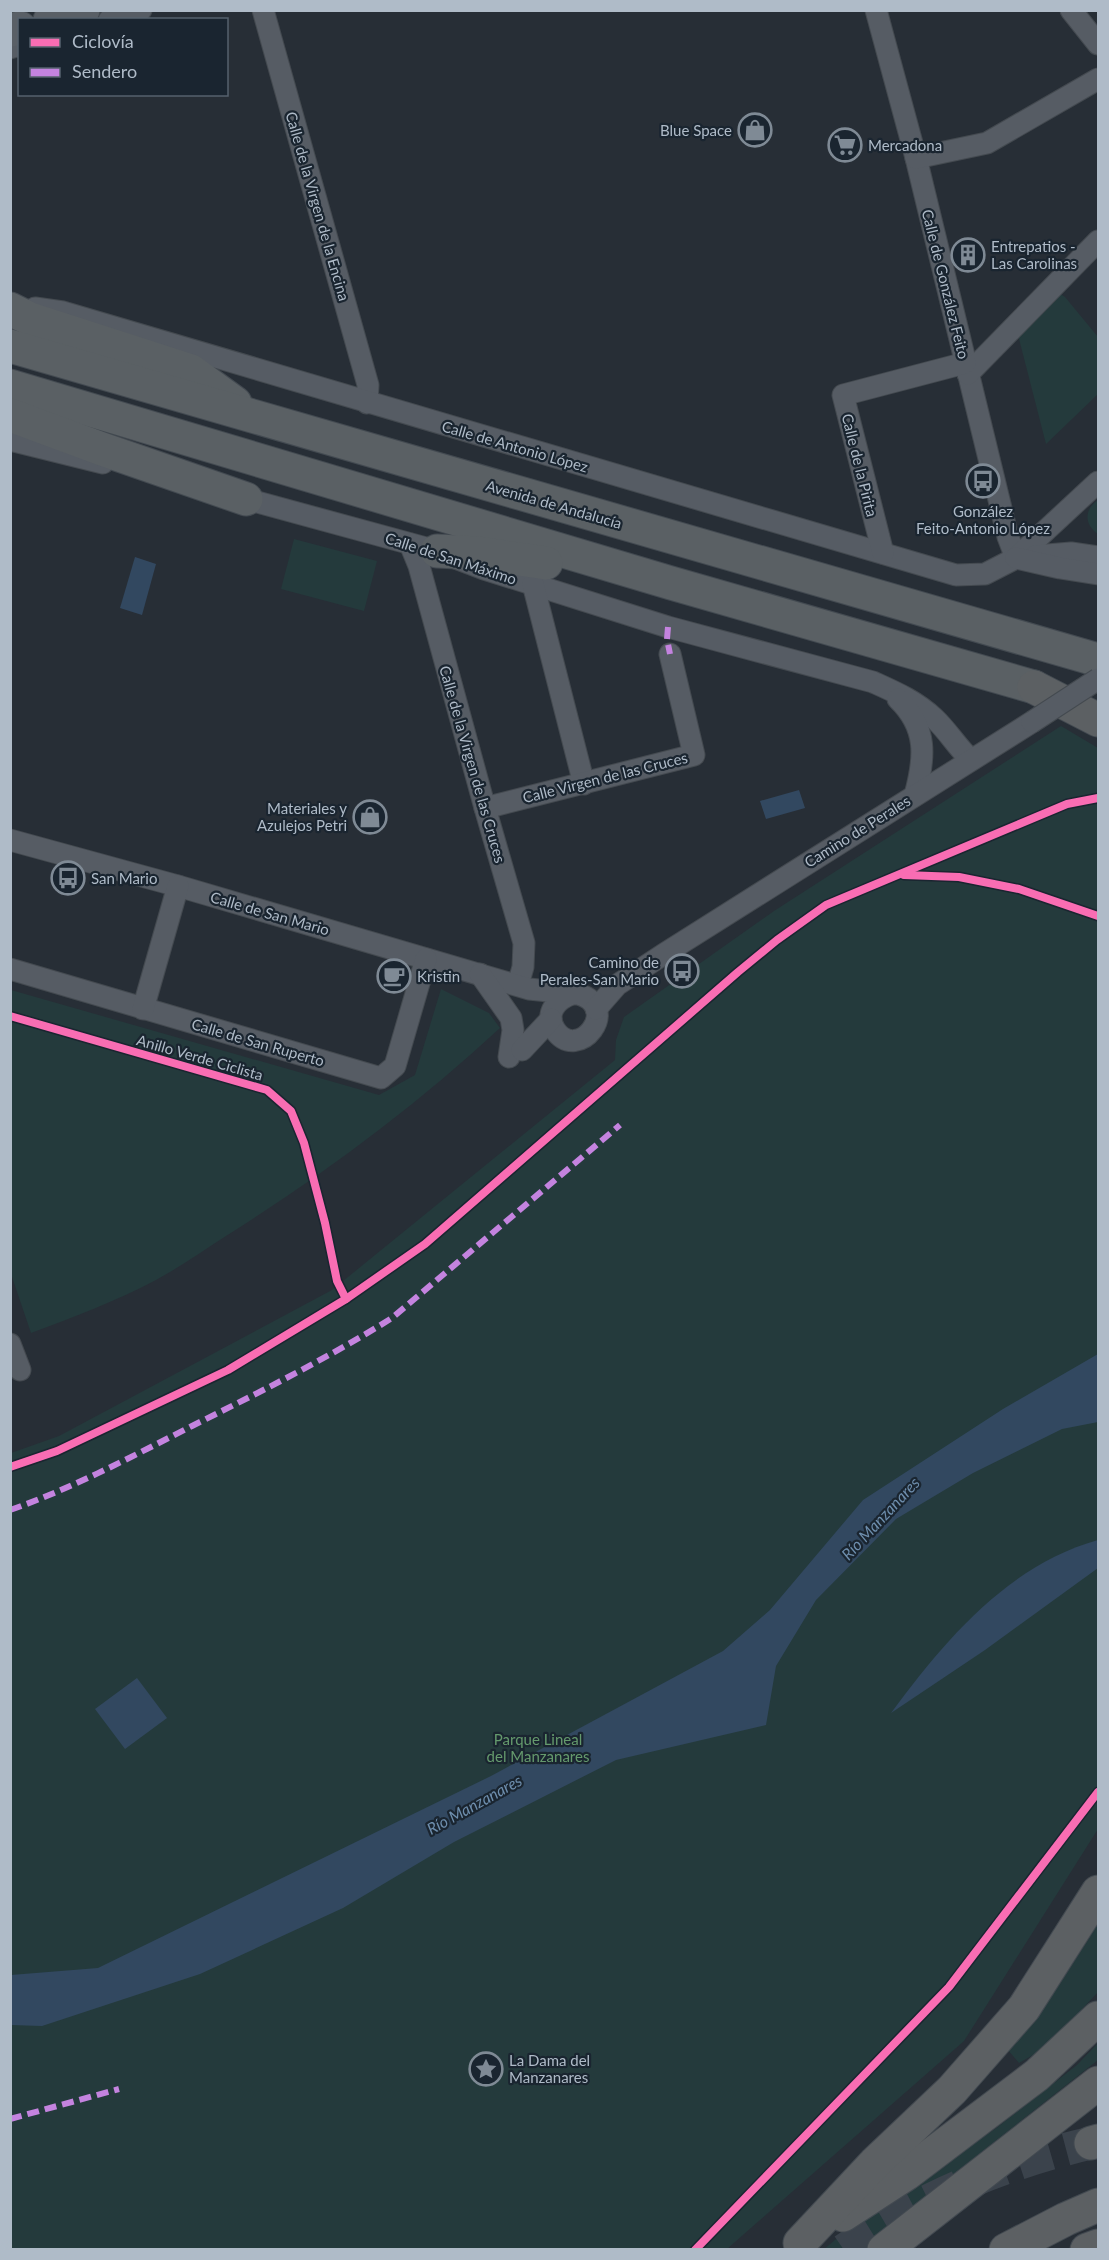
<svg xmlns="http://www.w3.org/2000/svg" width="1109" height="2260" font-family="Lato,sans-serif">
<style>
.green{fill:#243a3c}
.water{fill:#324860}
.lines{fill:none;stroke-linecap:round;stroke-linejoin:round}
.motorway-tunnel{stroke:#3b434c;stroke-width:33;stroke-dasharray:33 16;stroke-linecap:butt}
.minor-casing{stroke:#444a50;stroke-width:23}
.primary-casing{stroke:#444b52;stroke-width:35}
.trunk-casing{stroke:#434a51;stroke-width:35}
.motorway-casing{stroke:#434a51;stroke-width:35}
.minor{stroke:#565c64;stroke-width:21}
.primary{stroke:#595f66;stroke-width:33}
.trunk{stroke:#5a6064;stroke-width:33}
.motorway{stroke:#5c6063;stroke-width:33}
.minor-bridge-casing{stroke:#444a50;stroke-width:23;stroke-linecap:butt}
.minor-bridge{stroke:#565c64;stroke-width:21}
.quiet{stroke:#c483df;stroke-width:6;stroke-dasharray:12 6;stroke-linecap:butt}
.cycleway-casing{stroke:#1a2530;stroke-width:11}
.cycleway{stroke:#f96db3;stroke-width:8}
.labels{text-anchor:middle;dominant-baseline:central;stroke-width:4.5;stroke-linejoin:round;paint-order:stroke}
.poi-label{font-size:15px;fill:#afbbc8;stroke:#1a2530;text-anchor:start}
.street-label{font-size:15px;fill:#afbbc8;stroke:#1a2530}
.park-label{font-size:15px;fill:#659a6d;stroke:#1a2530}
.water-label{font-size:16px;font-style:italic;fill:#6e8ead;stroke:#1a2530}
</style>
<rect width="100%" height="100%" fill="#272e36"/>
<!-- green -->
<g class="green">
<polygon points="1057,292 1065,297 1098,337 1098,394 1046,444 1017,331"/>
<path d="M1098,500V534C1084,525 1084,509 1098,500Z"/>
<polygon points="294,539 377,561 364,611 281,589"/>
<polygon points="1061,726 1098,748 1098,780 1097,781 1098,783 1098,1829 964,2041 727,2249 11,2250 11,1453 59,1436 332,1290 615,1060 616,1040 624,1017 774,911"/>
<path d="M441,989L489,1013L500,1028C416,1106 323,1175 226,1236C203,1251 180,1267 156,1280C116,1301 74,1317 31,1333L11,1274V990L379,1095L415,1075Z"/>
<polygon points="1098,1924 1098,1992 1047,2047 1019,2063 1007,2049 1057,1988"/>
<polygon points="1098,2043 1098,2060 859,2249 823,2250 866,2214 995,2129 1077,2065"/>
</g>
<!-- water -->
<g class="water">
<polygon points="135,557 156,564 142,615 120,608"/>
<polygon points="799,790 805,808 766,819 760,801"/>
<polygon points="1098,1354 1098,1422 1062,1429 973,1473 896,1519 816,1600 776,1666 766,1725 616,1760 454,1842 343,1908 200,1974 42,2026 11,2025 11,1975 98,1968 491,1776 723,1651 770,1610 863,1500 1003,1409"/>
<path d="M1098,1540V1568L985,1650L891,1713C944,1641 1008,1565 1098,1540Z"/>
<polygon points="137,1678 167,1718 125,1749 95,1709"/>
</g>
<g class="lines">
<!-- motorway-tunnel -->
<path class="motorway-tunnel" d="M844,2250C918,2199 1004,2163 1091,2143"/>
<!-- minor casing -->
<g class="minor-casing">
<g id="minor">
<polyline points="263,10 368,385 367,403"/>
<polyline points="876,10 916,158 1008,537 1016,558"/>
<polyline points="1071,10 1098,44"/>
<polyline points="109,20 141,10"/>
<polyline points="10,48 20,45"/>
<polyline points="916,158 987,143 1098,79"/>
<polyline points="35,308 63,312 956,575 985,574 1016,558 1098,482"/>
<polyline points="968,374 1098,241"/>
<polyline points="10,440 103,463"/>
<path d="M235,496L437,551L484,569L668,627L873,682C895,692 916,701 934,718C948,731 957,747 971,760"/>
<polyline points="410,544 419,566 485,808 524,943 523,967 518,985"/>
<polyline points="883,553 843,395 965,363"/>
<polyline points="1035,556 1071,553 1098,557"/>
<polyline points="1016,558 1060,568 1098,574"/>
<polyline points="533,584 584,784"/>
<path d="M898,699C928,728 925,758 915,795"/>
<polyline points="485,808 694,755 670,654"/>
<path d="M10,840L178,886L529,989L578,994C623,1007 578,1064 555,1030C544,1013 557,999 572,994"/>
<polyline points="10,969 381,1078 395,1066 426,959"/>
<polyline points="480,974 511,1018 513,1030 509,1057"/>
<polyline points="143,1009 178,886"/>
<polyline points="596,1009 617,985 664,954 1032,722"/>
<polyline points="522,1050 551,1019"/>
<polyline points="10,1344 20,1370"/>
</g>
</g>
<!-- primary casing -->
<g class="primary-casing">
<g id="primary">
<polyline points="50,20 83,10"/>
<polyline points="10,30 20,28"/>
</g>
</g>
<!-- trunk casing -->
<g class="trunk-casing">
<g id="trunk">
<polyline points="10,309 30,319 191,371 235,403"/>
<polyline points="10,346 1098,660"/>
<polyline points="10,386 671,583 1034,687"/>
<polyline points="10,415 102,449 246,499"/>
<polyline points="437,551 479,553 546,563"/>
</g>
</g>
<!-- motorway casing -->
<g class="motorway-casing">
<g id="motorway">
<polyline points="1034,687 1098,720"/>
<polyline points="1091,2143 1098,2141"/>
<polyline points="843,2215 906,2174 1037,2075 1098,2018"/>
<polyline points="800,2243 875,2163 952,2090 1024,2008 1098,1892"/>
<polyline points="884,2250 1098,2083"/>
<polyline points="1006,2250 1066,2219 1098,2205"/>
<polyline points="1087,2250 1098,2246"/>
</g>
</g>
<!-- minor -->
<use href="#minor" class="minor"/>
<!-- primary -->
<use href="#primary" class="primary"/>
<!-- trunk -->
<use href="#trunk" class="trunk"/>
<!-- motorway -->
<use href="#motorway" class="motorway"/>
<!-- minor-bridge casing -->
<g class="minor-bridge-casing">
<polyline id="minor-bridge" points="1032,722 1098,679"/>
</g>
<!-- minor-bridge -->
<use href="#minor-bridge" class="minor-bridge"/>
<!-- quiet -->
<g class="quiet">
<polyline points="668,627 667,639 670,654"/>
<path d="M10,1510C73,1488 133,1456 192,1426C260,1392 328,1358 392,1318L620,1125"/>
<polyline points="10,2119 119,2089"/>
</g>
<!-- cycleway casing -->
<g class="cycleway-casing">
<g id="cycleway">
<polyline points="904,875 959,877 1019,889 1098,916"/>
<polyline points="10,1016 267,1090 291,1111 304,1143 325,1223 337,1281 346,1299"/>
<polyline points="10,1467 57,1451 228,1370 346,1299 425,1244 738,972 777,940 826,905 1067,804 1098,798"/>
<polyline points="695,2250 949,1987 1098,1792"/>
</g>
</g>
<!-- cycleway -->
<use href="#cycleway" class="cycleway"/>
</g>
<!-- icons -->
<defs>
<g id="shop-ring" transform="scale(1.725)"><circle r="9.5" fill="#1a2530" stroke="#7f8a95" stroke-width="1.5"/><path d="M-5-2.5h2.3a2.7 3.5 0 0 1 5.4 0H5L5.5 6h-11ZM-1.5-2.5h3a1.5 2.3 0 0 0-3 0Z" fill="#7f8a95"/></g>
<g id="supermarket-ring" transform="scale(1.725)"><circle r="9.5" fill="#1a2530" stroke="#7f8a95" stroke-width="1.5"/><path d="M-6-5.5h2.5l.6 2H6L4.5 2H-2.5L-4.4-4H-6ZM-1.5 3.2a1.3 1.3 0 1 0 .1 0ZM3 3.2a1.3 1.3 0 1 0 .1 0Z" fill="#7f8a95"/></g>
<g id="building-ring" transform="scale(1.725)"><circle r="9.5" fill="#1a2530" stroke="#7f8a95" stroke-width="1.5"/><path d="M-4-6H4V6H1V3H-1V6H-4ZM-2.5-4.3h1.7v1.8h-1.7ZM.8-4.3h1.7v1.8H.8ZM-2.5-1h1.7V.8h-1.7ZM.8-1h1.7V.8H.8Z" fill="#7f8a95"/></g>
<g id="bus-ring" transform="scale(1.725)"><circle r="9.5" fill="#1a2530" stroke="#7f8a95" stroke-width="1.5"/><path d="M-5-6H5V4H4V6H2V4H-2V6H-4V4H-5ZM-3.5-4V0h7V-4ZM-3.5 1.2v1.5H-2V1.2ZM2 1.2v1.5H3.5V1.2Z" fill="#7f8a95"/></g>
<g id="cafe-ring" transform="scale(1.725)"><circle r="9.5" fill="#1a2530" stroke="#7f8a95" stroke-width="1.5"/><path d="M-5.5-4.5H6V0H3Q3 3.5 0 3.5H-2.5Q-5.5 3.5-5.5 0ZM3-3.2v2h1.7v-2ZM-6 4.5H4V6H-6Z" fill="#7f8a95"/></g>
<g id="sight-ring" transform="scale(1.725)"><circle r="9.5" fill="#1a2530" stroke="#7f8a95" stroke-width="1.5"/><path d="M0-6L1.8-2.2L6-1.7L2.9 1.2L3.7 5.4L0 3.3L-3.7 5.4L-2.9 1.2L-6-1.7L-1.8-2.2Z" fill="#7f8a95"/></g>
</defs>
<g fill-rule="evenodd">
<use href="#shop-ring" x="755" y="130"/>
<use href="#supermarket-ring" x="845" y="145"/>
<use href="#building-ring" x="968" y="255"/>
<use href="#bus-ring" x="983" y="481"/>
<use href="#shop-ring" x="370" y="817"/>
<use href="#bus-ring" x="68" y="878"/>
<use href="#bus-ring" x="682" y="971"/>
<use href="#cafe-ring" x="394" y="976"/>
<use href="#sight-ring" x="486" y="2069"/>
</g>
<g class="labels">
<!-- poi labels -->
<g class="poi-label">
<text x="732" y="130" text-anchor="end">Blue Space</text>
<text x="868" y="145">Mercadona</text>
<text x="991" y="246">Entrepatios -<tspan x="991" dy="17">Las Carolinas</tspan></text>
<text x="983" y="511" text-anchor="middle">González<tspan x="983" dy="17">Feito-Antonio López</tspan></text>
<text x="347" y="808" text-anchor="end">Materiales y<tspan x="347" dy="17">Azulejos Petri</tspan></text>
<text x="91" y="878">San Mario</text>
<text x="659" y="962" text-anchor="end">Camino de<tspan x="659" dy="17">Perales-San Mario</tspan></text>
<text x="417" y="976">Kristin</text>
<text x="509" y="2060">La Dama del<tspan x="509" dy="17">Manzanares</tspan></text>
</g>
<!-- street labels -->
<g class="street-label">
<text transform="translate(318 206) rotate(74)">Calle de la Virgen de la Encina</text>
<text transform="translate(946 284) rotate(76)">Calle de González Feito</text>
<text transform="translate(515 446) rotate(16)">Calle de Antonio López</text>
<text transform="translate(860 465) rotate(76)">Calle de la Pirita</text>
<text transform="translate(554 504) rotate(16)">Avenida de Andalucía</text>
<text transform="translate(451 558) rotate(18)">Calle de San Máximo</text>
<text transform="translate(473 764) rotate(74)">Calle de la Virgen de las Cruces</text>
<text transform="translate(605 777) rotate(-14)">Calle Virgen de las Cruces</text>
<text transform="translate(857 831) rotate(-32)">Camino de Perales</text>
<text transform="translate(270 913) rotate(16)">Calle de San Mario</text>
<text transform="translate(258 1042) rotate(16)">Calle de San Ruperto</text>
<text transform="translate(200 1057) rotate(16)">Anillo Verde Ciclista</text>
</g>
<!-- park labels -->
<g class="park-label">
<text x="538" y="1739">Parque Lineal<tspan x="538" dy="17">del Manzanares</tspan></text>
</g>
<!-- water labels -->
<g class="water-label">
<text transform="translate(880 1518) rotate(-47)">Río Manzanares</text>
<text transform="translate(474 1804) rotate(-29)">Río Manzanares</text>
</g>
</g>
<!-- border -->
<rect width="1109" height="2260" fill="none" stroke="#afbbc8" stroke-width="24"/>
<!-- legend -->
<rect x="18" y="18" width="210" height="78" fill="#1a2530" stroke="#56616d" stroke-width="1.5"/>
<rect x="30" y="38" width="30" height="9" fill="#f96db3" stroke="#56616d" stroke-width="1.5"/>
<text x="72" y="48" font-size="18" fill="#afbbc8">Ciclovía</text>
<rect x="30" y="68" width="30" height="9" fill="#c483df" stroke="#56616d" stroke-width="1.5"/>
<text x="72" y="78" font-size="18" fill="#afbbc8">Sendero</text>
</svg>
